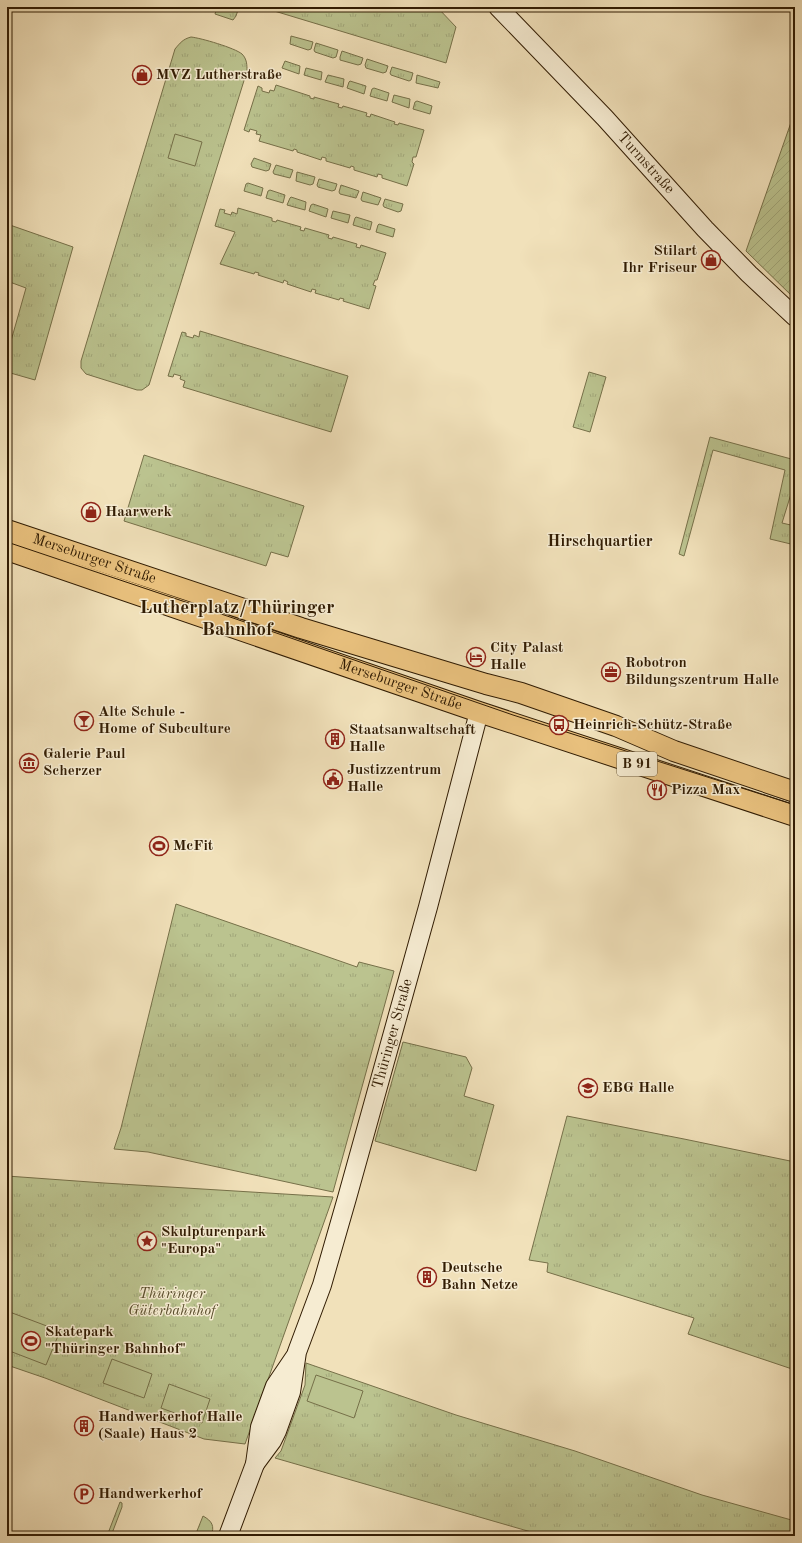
<svg xmlns="http://www.w3.org/2000/svg" width="802" height="1543" font-family="'Old Standard TT',serif">
<style>
.grass{fill:url(#grass-tufts);stroke:#767049}
.garden{fill:url(#garden-furrows);stroke:#767049}
.pitch{fill:#bbc38f;stroke:#767049}
.lines{fill:none;stroke-linecap:round;stroke-linejoin:round}
.secondary-casing{stroke:#311c03;stroke-width:20}
.primary-casing{stroke:#311c03;stroke-width:22}
.secondary{stroke:#f6ecd2;stroke-width:18}
.primary{stroke:#e8c07d;stroke-width:20}
.tram{stroke:#311c03;stroke-width:1}
.labels{text-anchor:middle;dominant-baseline:central;stroke-width:3;stroke-linejoin:round;paint-order:stroke}
.shield{fill:#f6ecd2;stroke:#6c5a41;stroke-width:1}
.shield-label{font-size:14px;font-weight:bold;fill:#311c03}
.poi-label{font-size:15px;font-weight:bold;fill:#311c03;stroke:#f6ecd2;text-anchor:start}
.street-label{font-size:15px;fill:#311c03;stroke:#f6ecd2}
.park-label{font-size:15px;font-style:italic;fill:#5a4e2d;stroke:#f6ecd2}
.neighbourhood-label{font-size:16px;font-weight:bold;fill:#311c03;stroke:#f6ecd2}
.district-label{font-size:19px;font-weight:bold;fill:#311c03;stroke:#f6ecd2}
</style>
<defs>
<pattern id="grass-tufts" width="24" height="20" patternUnits="userSpaceOnUse"><rect width="24" height="20" fill="#bbc38f"/><path d="M3 7l-1-3M5 7V3M7 7l1-3M15 17l-1-3M17 17v-4M19 17l1-3" fill="none" stroke="#a1a77a"/></pattern>
<pattern id="garden-furrows" width="10" height="10" patternUnits="userSpaceOnUse"><rect width="10" height="10" fill="#bbc38f"/><path d="M-1 1l2-2M0 10L10 0M9 11l2-2" fill="none" stroke="#a1a77a"/></pattern>
</defs>
<rect width="100%" height="100%" fill="#f1e1ba"/>
<filter id="stains"><feTurbulence type="fractalNoise" baseFrequency=".005" numOctaves="4"/><feColorMatrix values="0 0 0 0 .2 0 0 0 0 .09 0 0 0 0 .02 0 0 0 .5 -.17"/></filter>
<radialGradient id="worn" r=".72"><stop offset=".6" stop-color="#630" stop-opacity="0"/><stop offset="1" stop-color="#630" stop-opacity=".3"/></radialGradient>
<!-- grass -->
<g class="grass">
<polygon points="217,7 239,7 236,16 233,20 215,14"/>
<polygon points="272,7 437,7 456,27 446,63 271,10"/>
<polygon points="291,36 313,42 311,49 308,50 290,44"/>
<path d="M191,37C201,38 235,48 242,54C247,59 247,65 247,71L149,385L142,390H137L86,374L81,368V361L175,49C180,43 183,39 191,37Z"/>
<polygon points="316,43 338,50 336,57 333,58 315,52 314,50"/>
<polygon points="342,51 363,58 361,64 358,65 340,60 340,57"/>
<polygon points="367,59 388,66 386,72 383,73 366,68 365,65"/>
<polygon points="285,61 300,66 299,74 282,68"/>
<polygon points="392,67 413,73 411,80 409,81 391,75 390,73"/>
<polygon points="306,68 322,72 321,80 304,75"/>
<polygon points="328,75 344,79 343,87 325,82"/>
<polygon points="417,75 440,82 438,88 416,83"/>
<polygon points="350,81 366,86 364,94 347,88 349,82"/>
<polygon points="276,85 310,96 310,98 314,99 314,97 339,104 338,107 342,108 343,106 367,113 366,116 370,117 371,114 395,122 394,124 398,125 399,123 424,130 416,157 413,157 412,162 414,164 407,186 382,178 382,175 378,174 377,177 354,170 354,167 351,166 350,168 326,161 326,158 322,157 321,160 297,152 297,150 294,149 293,151 259,141 261,135 256,134 257,131 250,129 249,132 244,130 258,86 262,88 262,91 269,93 270,90 274,91"/>
<polygon points="374,88 389,93 387,101 370,96 372,89"/>
<polygon points="394,95 410,99 409,108 392,102"/>
<polygon points="417,101 432,106 430,114 413,109 415,102"/>
<polygon points="254,158 271,164 269,170 266,171 252,167 251,164"/>
<polygon points="276,165 293,170 290,178 274,174 273,172"/>
<polygon points="297,172 315,177 313,184 310,185 296,181"/>
<polygon points="319,179 337,184 335,190 332,191 318,187 317,185"/>
<polygon points="248,183 263,188 261,196 244,191 246,184"/>
<polygon points="341,185 359,191 356,198 340,194 339,192"/>
<polygon points="270,190 285,195 283,203 266,198 268,191"/>
<polygon points="363,192 381,198 378,205 362,201 361,199"/>
<polygon points="291,197 306,202 305,210 287,205 290,198"/>
<polygon points="385,199 403,204 401,211 398,212 384,207 383,205"/>
<polygon points="313,204 328,209 326,217 309,211 311,205"/>
<polygon points="238,208 272,218 272,221 276,222 277,220 301,227 300,230 304,231 305,228 329,235 328,238 332,239 333,237 357,244 356,247 360,248 361,245 386,253 377,280 375,280 373,285 376,286 369,309 343,301 344,299 340,298 339,300 315,293 316,290 312,289 311,292 287,284 288,282 284,280 283,283 258,275 259,273 255,272 254,274 220,264 235,232 215,226 220,209 225,210 224,213 231,215 232,212 237,214"/>
<polygon points="333,211 350,215 348,223 331,218"/>
<polygon points="356,217 372,222 370,230 353,225 355,218"/>
<polygon points="7,224 73,247 35,380 7,372 7,355 26,288 7,281"/>
<polygon points="379,224 395,229 393,237 376,232 378,225"/>
<polygon points="200,331 348,376 331,432 183,387 185,381 180,379 181,376 174,374 173,377 168,376 182,332 186,333 186,336 193,338 194,335 199,337"/>
<polygon points="589,372 606,377 590,432 573,427"/>
<polygon points="710,437 795,460 795,481 782,523 795,526 795,545 770,539 785,470 713,450 684,556 679,554"/>
<polygon points="144,455 304,506 288,557 271,552 266,566 124,521"/>
<polygon points="176,904 357,967 359,962 394,971 333,1192 148,1152 114,1149 121,1128"/>
<polygon points="403,1042 466,1057 472,1068 464,1096 494,1105 476,1171 375,1141"/>
<polygon points="567,1116 684,1139 795,1162 795,1370 688,1334 694,1318 547,1272 548,1263 529,1260"/>
<polygon points="7,1176 104,1183 333,1197 245,1444 204,1439 45,1378 7,1365"/>
<polygon points="306,1363 456,1415 575,1451 702,1495 795,1521 795,1536 596,1536 585,1533 584,1536 545,1536 275,1458 281,1451 305,1385"/>
<polygon points="120,1502 122,1503 122,1507 111,1536 107,1536"/>
<path d="M203,1516C212,1521 215,1526 211,1536H195Z"/>
</g>
<!-- garden -->
<polygon class="garden" points="795,111 795,299 746,251"/>
<!-- pitch -->
<g class="pitch">
<polygon points="175,134 202,142 195,166 168,158"/>
<polygon points="7,1311 60,1331 46,1365 7,1350"/>
<polygon points="112,1359 152,1374 144,1398 103,1383"/>
<polygon points="316,1375 363,1391 354,1418 307,1401"/>
<polygon points="169,1384 210,1399 202,1423 161,1408"/>
</g>
<g class="lines">
<!-- secondary casing -->
<g class="secondary-casing">
<g id="secondary">
<path id="s1" d="M498,7L605,118L705,229L749,274L795,317"/>
<path id="s2" d="M255,1464L272,1441L277,1431L291,1392L297,1352L322,1285L347,1198L428,907L479,712"/>
<polyline points="228,1536 255,1464 260,1427 275,1386 296,1355"/>
</g>
</g>
<!-- primary casing -->
<g class="primary-casing">
<g id="primary">
<path id="s3" d="M7,530L301,628L486,684L521,693L616,726L674,751L795,792"/>
<path id="s4" d="M7,550L479,712L795,816"/>
</g>
</g>
<!-- secondary -->
<use href="#secondary" class="secondary"/>
<!-- primary -->
<use href="#primary" class="primary"/>
<!-- tram -->
<polyline class="tram" points="7,542 233,618 513,715 795,805"/>
</g>
<!-- icons -->
<defs>
<g id="shop-ring" transform="scale(1)"><circle r="9.5" fill="#f6ecd2" stroke="#8f2418" stroke-width="1.5"/><path d="M-5-2.5h2.3a2.7 3.5 0 0 1 5.4 0H5L5.5 6h-11ZM-1.5-2.5h3a1.5 2.3 0 0 0-3 0Z" fill="#8f2418"/></g>
<g id="hotel-ring" transform="scale(1)"><circle r="9.5" fill="#f6ecd2" stroke="#8f2418" stroke-width="1.5"/><path d="M-6-4.5h1.5V1H6V5H4.5V3h-9V5H-6ZM-4 0a1.8 1.8 0 1 1 3.6 0ZM.5 0V-2.5h3Q6-2.5 6 0Z" fill="#8f2418"/></g>
<g id="office-ring" transform="scale(1)"><circle r="9.5" fill="#f6ecd2" stroke="#8f2418" stroke-width="1.5"/><path d="M-6-3h4V-5.5h4V-3h4V5H-6ZM-1-4.5V-3h2v-1.5ZM-6 0V1H6V0Z" fill="#8f2418"/></g>
<g id="bar-ring" transform="scale(1)"><circle r="9.5" fill="#f6ecd2" stroke="#8f2418" stroke-width="1.5"/><path d="M-6-5H6L.8 .8V4.5H3.5V6h-7V4.5H-.8V.8Z" fill="#8f2418"/></g>
<g id="bus-ring" transform="scale(1)"><circle r="9.5" fill="#f6ecd2" stroke="#8f2418" stroke-width="1.5"/><path d="M-5-6H5V4H4V6H2V4H-2V6H-4V4H-5ZM-3.5-4V0h7V-4ZM-3.5 1.2v1.5H-2V1.2ZM2 1.2v1.5H3.5V1.2Z" fill="#8f2418"/></g>
<g id="building-ring" transform="scale(1)"><circle r="9.5" fill="#f6ecd2" stroke="#8f2418" stroke-width="1.5"/><path d="M-4-6H4V6H1V3H-1V6H-4ZM-2.5-4.3h1.7v1.8h-1.7ZM.8-4.3h1.7v1.8H.8ZM-2.5-1h1.7V.8h-1.7ZM.8-1h1.7V.8H.8Z" fill="#8f2418"/></g>
<g id="museum-ring" transform="scale(1)"><circle r="9.5" fill="#f6ecd2" stroke="#8f2418" stroke-width="1.5"/><path d="M0-6L6-3V-2H-6V-3ZM-5-1h2V3h-2ZM-1-1h2V3h-2ZM3-1h2V3H3ZM-6 4H6V6H-6Z" fill="#8f2418"/></g>
<g id="civic-ring" transform="scale(1)"><circle r="9.5" fill="#f6ecd2" stroke="#8f2418" stroke-width="1.5"/><path d="M-.6-6.5H3V-4.5H.6V-3L4-1V1h2V6H-6V1h2V-1L-.6-3ZM-1.2 2.5V6h2.4V2.5Z" fill="#8f2418"/></g>
<g id="restaurant-ring" transform="scale(1)"><circle r="9.5" fill="#f6ecd2" stroke="#8f2418" stroke-width="1.5"/><path d="M-5-6h1v4h1v-4h1v4h1v-4h1v5L-1.5 .5V6h-2V.5L-5-1ZM5-6V6H3V1.5H1.5Q1.5-4 5-6Z" fill="#8f2418"/></g>
<g id="stadium-ring" transform="scale(1)"><circle r="9.5" fill="#f6ecd2" stroke="#8f2418" stroke-width="1.5"/><path d="M0-5a6.5 5 0 1 0 0 10a6.5 5 0 1 0 0-10ZM-3.5-1.8h7v3.6h-7Z" fill="#8f2418"/></g>
<g id="school-ring" transform="scale(1)"><circle r="9.5" fill="#f6ecd2" stroke="#8f2418" stroke-width="1.5"/><path d="M0-5L7-2L0 1L-7-2ZM-4 1L0 2.5L4 1V4Q0 6-4 4Z" fill="#8f2418"/></g>
<g id="sight-ring" transform="scale(1)"><circle r="9.5" fill="#f6ecd2" stroke="#8f2418" stroke-width="1.5"/><path d="M0-6L1.8-2.2L6-1.7L2.9 1.2L3.7 5.4L0 3.3L-3.7 5.4L-2.9 1.2L-6-1.7L-1.8-2.2Z" fill="#8f2418"/></g>
<g id="parking-ring" transform="scale(1)"><circle r="9.5" fill="#f6ecd2" stroke="#8f2418" stroke-width="1.5"/><path d="M-3.5-5.5H1a3.5 3.5 0 0 1 0 7H-1V5.5H-3.5ZM-1-3.4V-.6H.8a1.4 1.4 0 0 0 0-2.8Z" fill="#8f2418"/></g>
</defs>
<g fill-rule="evenodd">
<use href="#shop-ring" x="142" y="75"/>
<use href="#shop-ring" x="711" y="260"/>
<use href="#shop-ring" x="91" y="512"/>
<use href="#hotel-ring" x="476" y="657"/>
<use href="#office-ring" x="611" y="672"/>
<use href="#bar-ring" x="84" y="721"/>
<use href="#bus-ring" x="559" y="725"/>
<use href="#building-ring" x="335" y="739"/>
<use href="#museum-ring" x="29" y="763"/>
<use href="#civic-ring" x="333" y="779"/>
<use href="#restaurant-ring" x="657" y="790"/>
<use href="#stadium-ring" x="159" y="846"/>
<use href="#school-ring" x="588" y="1088"/>
<use href="#sight-ring" x="147" y="1241"/>
<use href="#building-ring" x="427" y="1277"/>
<use href="#stadium-ring" x="31" y="1341"/>
<use href="#building-ring" x="84" y="1426"/>
<use href="#parking-ring" x="84" y="1494"/>
</g>
<g class="labels">
<!-- shield labels -->
<rect class="shield" x="617" y="752" width="40" height="24" rx="3"/>
<g class="shield-label">
<text x="637" y="764">B 91</text>
</g>
<!-- poi labels -->
<g class="poi-label">
<text x="156" y="75">MVZ Lutherstraße</text>
<text x="697" y="251" text-anchor="end">Stilart<tspan x="697" dy="17">Ihr Friseur</tspan></text>
<text x="105" y="512">Haarwerk</text>
<text x="490" y="648">City Palast<tspan x="490" dy="17">Halle</tspan></text>
<text x="625" y="663">Robotron<tspan x="625" dy="17">Bildungszentrum Halle</tspan></text>
<text x="98" y="712">Alte Schule -<tspan x="98" dy="17">Home of Subculture</tspan></text>
<text x="573" y="725">Heinrich-Schütz-Straße</text>
<text x="349" y="730">Staatsanwaltschaft<tspan x="349" dy="17">Halle</tspan></text>
<text x="43" y="754">Galerie Paul<tspan x="43" dy="17">Scherzer</tspan></text>
<text x="347" y="770">Justizzentrum<tspan x="347" dy="17">Halle</tspan></text>
<text x="671" y="790">Pizza Max</text>
<text x="173" y="846">McFit</text>
<text x="602" y="1088">EBG Halle</text>
<text x="161" y="1232">Skulpturenpark<tspan x="161" dy="17">"Europa"</tspan></text>
<text x="441" y="1268">Deutsche<tspan x="441" dy="17">Bahn Netze</tspan></text>
<text x="45" y="1332">Skatepark<tspan x="45" dy="17">"Thüringer Bahnhof"</tspan></text>
<text x="98" y="1417">Handwerkerhof Halle<tspan x="98" dy="17">(Saale) Haus 2</tspan></text>
<text x="98" y="1494">Handwerkerhof</text>
</g>
<!-- street labels -->
<g class="street-label">
<text stroke="none"><textPath href="#s1" startOffset="215">Turmstraße</textPath></text>
<text stroke="none"><textPath href="#s3" startOffset="92">Merseburger Straße</textPath></text>
<text stroke="none"><textPath href="#s4" startOffset="416">Merseburger Straße</textPath></text>
<text stroke="none"><textPath href="#s2" startOffset="454">Thüringer Straße</textPath></text>
</g>
<!-- park labels -->
<g class="park-label">
<text x="172" y="1294">Thüringer<tspan x="172" dy="17">Güterbahnhof</tspan></text>
</g>
<!-- neighbourhood labels -->
<g class="neighbourhood-label">
<text x="600" y="542">Hirschquartier</text>
</g>
<!-- district labels -->
<g class="district-label">
<text x="237" y="608">Lutherplatz/Thüringer<tspan x="237" dy="22">Bahnhof</tspan></text>
</g>
</g>
<!-- margin -->
<rect width="802" height="1543" fill="none" stroke="#f1e1ba" stroke-width="24"/>
<rect x="8" y="8" width="786" height="1527" fill="none" stroke="#311c03" stroke-width="2"/>
<rect x="12" y="12" width="778" height="1519" fill="none" stroke="#311c03"/>
<rect width="100%" height="100%" filter="url(#stains)"/>
<rect width="100%" height="100%" fill="url(#worn)"/>
</svg>
